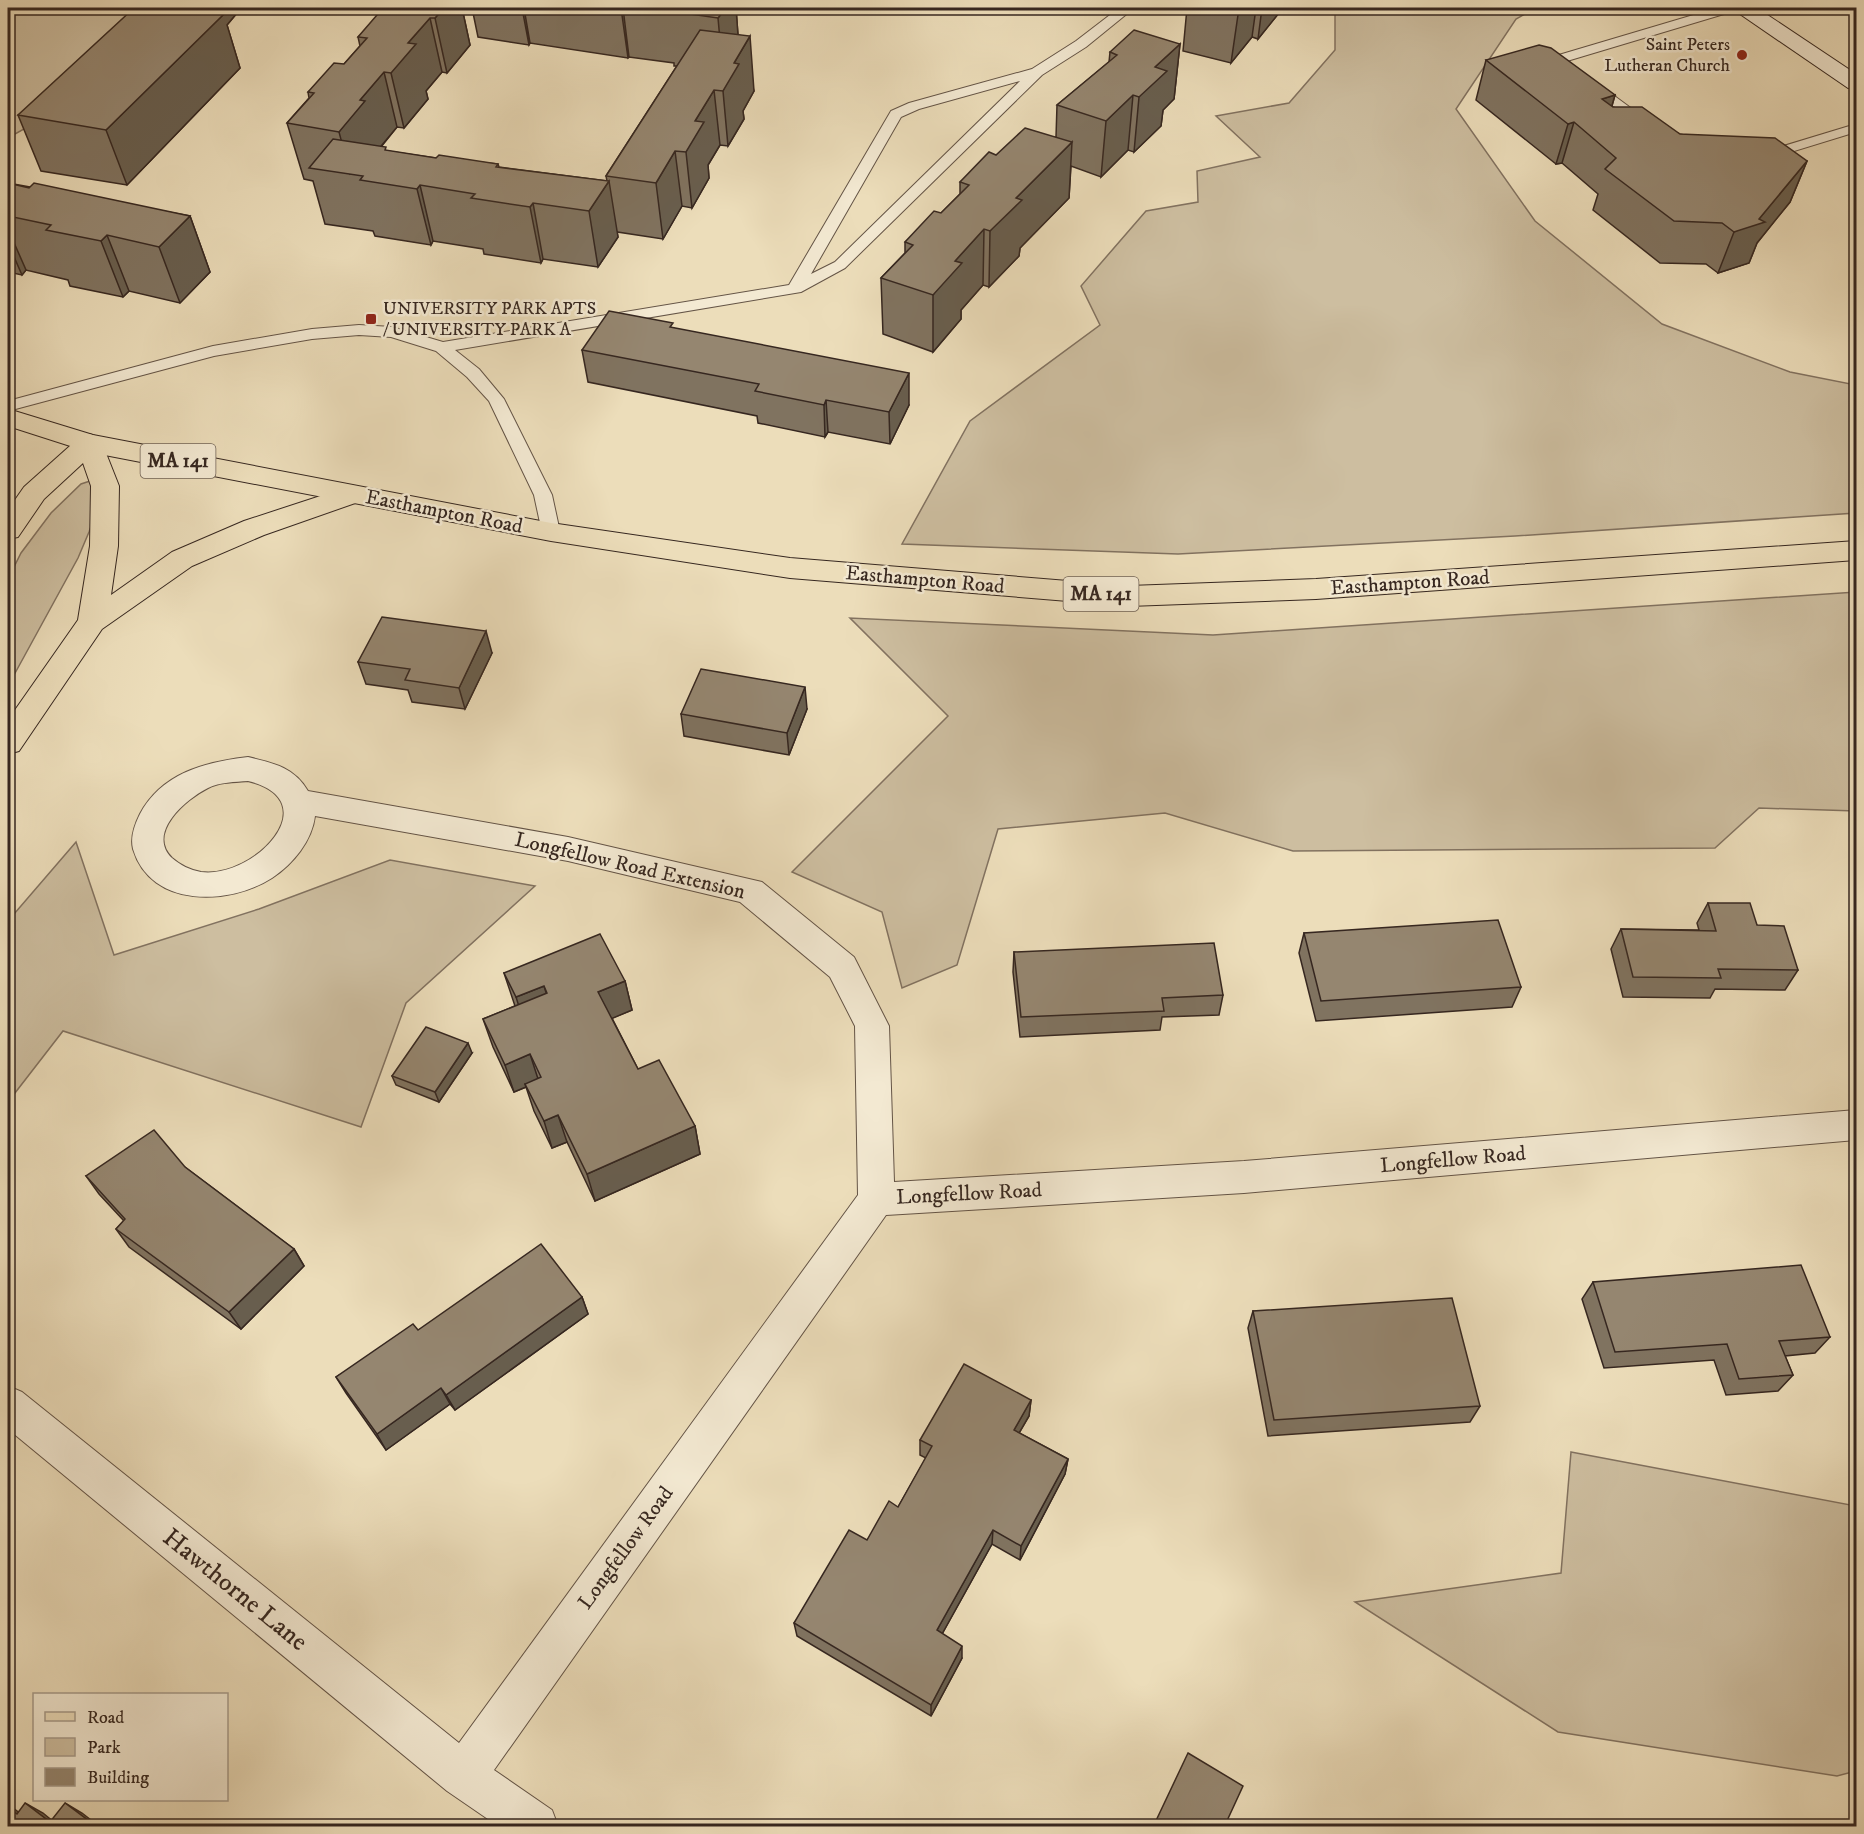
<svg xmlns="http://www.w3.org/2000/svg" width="1864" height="1834" font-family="'IM FELL DW Pica',serif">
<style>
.green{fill:#cdbea0;stroke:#827260;stroke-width:1.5}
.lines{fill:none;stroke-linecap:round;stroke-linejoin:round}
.lane-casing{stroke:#645446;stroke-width:2}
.street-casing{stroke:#645446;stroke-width:2}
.secondary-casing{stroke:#362720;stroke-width:2}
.primary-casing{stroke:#362720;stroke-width:2}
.highway-casing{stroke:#362720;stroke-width:2}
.lane{fill:#f3e9d2;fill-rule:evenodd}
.street{fill:#f3e9d2;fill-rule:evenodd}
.secondary{fill:#f3e9d2;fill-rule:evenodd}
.primary{fill:#ecddba;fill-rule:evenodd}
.highway{fill:#ecddba;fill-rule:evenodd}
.wall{fill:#807360;stroke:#362720;stroke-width:1.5}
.shaded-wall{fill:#685e4e;stroke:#362720;stroke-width:1.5}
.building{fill:#958670;stroke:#362720;stroke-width:1.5}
.poi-dot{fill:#8f2418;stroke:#f3e9d2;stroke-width:2}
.labels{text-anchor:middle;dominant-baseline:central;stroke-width:5;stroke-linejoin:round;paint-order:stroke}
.far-poi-label{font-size:18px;fill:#362720;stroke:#f3e9d2;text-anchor:end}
.shield{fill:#f3e9d2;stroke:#6f6155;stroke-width:1.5}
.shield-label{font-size:20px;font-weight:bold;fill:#362720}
.street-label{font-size:21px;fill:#362720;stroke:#f3e9d2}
.near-street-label{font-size:26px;fill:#362720;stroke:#f3e9d2}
</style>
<rect width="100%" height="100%" fill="#ecddba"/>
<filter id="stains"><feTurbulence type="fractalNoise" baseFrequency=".00333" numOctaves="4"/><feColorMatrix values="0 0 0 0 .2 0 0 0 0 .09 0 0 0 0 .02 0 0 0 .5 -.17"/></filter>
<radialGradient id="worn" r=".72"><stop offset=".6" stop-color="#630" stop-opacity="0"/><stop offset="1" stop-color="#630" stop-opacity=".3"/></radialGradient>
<!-- green -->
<g class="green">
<polygon points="8,8 126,8 129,39 81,97 8,138"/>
<polygon points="1335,8 1536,8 1516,19 1456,109 1535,221 1662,324 1790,372 1856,385 1856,513 1515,536 1178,554 902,544 970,421 1100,325 1081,286 1146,211 1198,202 1197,171 1260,157 1216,116 1289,103 1335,50"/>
<polygon points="93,480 95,516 89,532 78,558 8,686 8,579 21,553 51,513 81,484"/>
<polygon points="1856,592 1856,811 1759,808 1715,848 1293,851 1165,813 998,829 957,965 902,988 882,912 792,872 948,716 850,618 1213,635"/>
<polygon points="76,842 114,955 259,909 390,860 535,886 406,1003 361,1127 63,1031 8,1102 8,921"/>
<polygon points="1571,1452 1856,1506 1856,1771 1837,1776 1558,1732 1355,1602 1561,1573"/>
</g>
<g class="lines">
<!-- lane casing -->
<g class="lane-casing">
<g id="lane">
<path d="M1119,8H1134L1086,47L1042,75L845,268L801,292L455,350L479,369L504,399L552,495L560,532L557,536H545L542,532L534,495L489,401L467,377L436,351L391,337L359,335L312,339L214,356L8,411V401L213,346L312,329L359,325L392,327L443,342L789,285L891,111L909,103L1032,69L1076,41ZM1020,81L835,262L811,274L901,117L919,109Z"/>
<polygon points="1717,8 1736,8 1734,11 1567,61 1647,120 1649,123 1647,126 1637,126 1550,60 1552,57"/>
<polygon points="1856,124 1856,132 1762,161 1755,157 1757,154"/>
</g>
</g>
<!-- street casing -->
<g class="street-casing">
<path id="street" d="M248,757C273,763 294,767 308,791L568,837L762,882L854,957L889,1026L894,1182L1244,1161L1856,1110V1140L1244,1193L886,1215L494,1770L552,1810L558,1826H498L447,1791L8,1429V1386L22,1392L459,1743L858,1195L855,1026L830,977L740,902L568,861L315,816C312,841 293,864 272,878C230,905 151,909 133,849C130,837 135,824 140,814C162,773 205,762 248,757ZM248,781C329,801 254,879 201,872C190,870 180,865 172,858C146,833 186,799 208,788C220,782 235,782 248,781Z"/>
</g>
<!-- secondary casing -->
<g class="secondary-casing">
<polygon id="secondary" points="1734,8 1757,8 1856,74 1856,89 1848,88 1737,12"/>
</g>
<!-- primary casing -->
<g class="primary-casing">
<polygon id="primary" points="8,409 93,435 551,523 790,558 1129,586 1316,579 1856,541 1856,560 1316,599 1129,606 790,578 551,541 89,452 8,426"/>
</g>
<!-- highway casing -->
<g class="highway-casing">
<polygon id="highway" points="89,434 98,437 102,443 119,486 118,546 111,595 172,552 244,521 351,486 361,489 365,495 361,501 264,535 192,566 102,629 19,751 8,754 8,720 78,620 90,546 91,486 83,463 44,499 18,537 8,539 8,510 24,487 80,437"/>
</g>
<!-- lane -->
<use href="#lane" class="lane"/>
<!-- street -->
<use href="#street" class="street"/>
<!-- secondary -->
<use href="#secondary" class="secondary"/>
<!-- primary -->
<use href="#primary" class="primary"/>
<!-- highway -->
<use href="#highway" class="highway"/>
</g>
<!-- wall -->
<g class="wall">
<polygon points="462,8 470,45 447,73 442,72 426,91 428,99 404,128 397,127 381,147 387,151 436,158 498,164 499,167 607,181 606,176 677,66 674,66 674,63 629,57 628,58 530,43 529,45 478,37 472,8 736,8 738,35 754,91 743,111 744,119 728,146 720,145 708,165 709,178 692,208 682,206 663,239 617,232 618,237 598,267 543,259 541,263 484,254 483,249 433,241 431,245 375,236 373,231 325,224 313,181 304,179 287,123 309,98 308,92 344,64 360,46 358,37 389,9"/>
<polygon points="1187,8 1283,8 1258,39 1252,37 1231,63 1183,51"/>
<polygon points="194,9 237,13 227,25 240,68 127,185 41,171 18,115"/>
<polygon points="1180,44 1174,99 1163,110 1161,126 1134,152 1128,150 1101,177 1071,166 1069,198 1020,248 1019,256 989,287 983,285 961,310 961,319 933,352 883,334 881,278 905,253 905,242 941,213 960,194 960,182 996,155 1056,137 1057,105 1109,62 1110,52"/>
<polygon points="1486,60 1615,95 1612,106 1613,107 1680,134 1807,161 1790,202 1757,243 1749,263 1718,273 1706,264 1660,263 1593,210 1598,194 1562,163 1556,164 1476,100"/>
<polygon points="8,183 190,216 210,272 180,303 129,291 123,297 70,286 68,280 26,270 22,275 8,272"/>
<polygon points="673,328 909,405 890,444 828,432 825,437 758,423 757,416 588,382 582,350"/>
<polygon points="492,653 465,709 412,702 408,690 366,684 358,662"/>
<polygon points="807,709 789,755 684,736 681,714"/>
<polygon points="1708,903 1757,925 1798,970 1785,990 1715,989 1710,998 1623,997 1611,949 1621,929 1699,930 1697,923"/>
<polygon points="1304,933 1521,987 1512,1007 1316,1021 1299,953"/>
<polygon points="1014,952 1223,995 1219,1015 1162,1017 1160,1030 1020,1037 1013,972"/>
<polygon points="504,973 625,981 632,1010 612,1018 638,1069 695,1126 700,1154 595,1201 567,1142 552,1148 534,1111 526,1087 514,1092 493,1047 483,1019 515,1006"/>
<polygon points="472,1053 439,1102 396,1085 392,1076"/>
<polygon points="185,1167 294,1249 304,1266 241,1329 129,1247 116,1229 124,1221 99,1194 86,1176"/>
<polygon points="1593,1282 1830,1337 1815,1353 1785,1356 1793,1375 1778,1391 1726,1395 1714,1360 1604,1368 1582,1299"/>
<polygon points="582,1297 588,1314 455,1410 450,1404 386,1450 346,1393 336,1377 418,1330"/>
<polygon points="1253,1311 1480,1406 1470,1422 1268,1436 1248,1328"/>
<polygon points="1031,1400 1029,1416 1019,1433 1068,1459 1065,1474 1020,1560 992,1544 942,1634 962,1658 931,1716 797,1636 794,1623 867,1540 898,1507 926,1458 920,1455 920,1440"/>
</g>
<!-- shaded-wall -->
<g class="shaded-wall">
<polygon points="230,8 235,8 237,13 227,25 240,68 127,185 106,130"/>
<polygon points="444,8 462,8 470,45 447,73 435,18"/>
<polygon points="522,8 524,8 530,43 529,45"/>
<polygon points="621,8 623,8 629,57 628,58"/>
<polygon points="726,8 736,8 739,49 723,73 718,18"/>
<polygon points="1239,8 1256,8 1252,37 1231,63"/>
<polygon points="1262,8 1283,8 1258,39"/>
<polygon points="430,18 442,72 426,91 428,99 404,128 391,73 408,43"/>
<polygon points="750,36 754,91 743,111 744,119 728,146 723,91 734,63"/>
<polygon points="1180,44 1174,99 1163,110 1161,126 1134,152 1139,97 1155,67"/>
<polygon points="384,72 397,127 377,151 350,174 339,132 360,100"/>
<polygon points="714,90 720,145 708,165 709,178 692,208 686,152 695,121"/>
<polygon points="1133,95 1128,150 1101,177 1106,121"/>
<polygon points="1615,95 1603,136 1602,99"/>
<polygon points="1574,122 1562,163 1556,164 1568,124"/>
<polygon points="1072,142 1069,198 1020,248 1019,256 989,287 990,231 1016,198"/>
<polygon points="675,151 682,206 663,239 656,183"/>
<polygon points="1807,161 1790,202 1757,243 1749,263 1718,273 1734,232 1759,219"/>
<polygon points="609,181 618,237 598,267 589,211"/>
<polygon points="420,185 433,241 431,245 417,189"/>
<polygon points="533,203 543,259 541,263 530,207"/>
<polygon points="190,216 210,272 180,303 159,247"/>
<polygon points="8,229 26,270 22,275 8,243"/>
<polygon points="984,229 983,285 961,310 961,319 933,352 933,295 955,261"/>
<polygon points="107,235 129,291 123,297 101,241"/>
<polygon points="909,373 909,405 890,444 889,412"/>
<polygon points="826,400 828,432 825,437 824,405"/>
<polygon points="486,631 492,653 465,709 459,688"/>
<polygon points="805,687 807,709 789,755 787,733"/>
<polygon points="625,981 632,1010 606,1021 598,992"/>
<polygon points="544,986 553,1015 525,1026 516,997"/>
<polygon points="468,1043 472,1053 439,1102 435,1092"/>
<polygon points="530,1054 539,1082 525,1084 526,1087 514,1092 505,1065"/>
<polygon points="558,1115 567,1142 552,1148 544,1121"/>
<polygon points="695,1126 700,1154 595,1201 587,1174"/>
<polygon points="294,1249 304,1266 241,1329 229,1312"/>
<polygon points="582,1297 588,1314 455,1410 446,1395"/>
<polygon points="441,1388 450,1404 386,1450 377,1434"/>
<polygon points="1031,1400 1029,1416 1012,1445 1014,1430"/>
<polygon points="1068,1459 1065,1474 1020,1560 1021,1546"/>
<polygon points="993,1530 992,1544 937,1643 937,1630"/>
<polygon points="962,1646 962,1658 931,1716 931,1705"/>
<polygon points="25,1803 43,1813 60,1827 50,1822"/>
<polygon points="65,1803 82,1813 100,1827 97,1827"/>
<polygon points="8,1804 34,1824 17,1814 8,1808"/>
</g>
<!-- building -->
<g class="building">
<polygon points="134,8 183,8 224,14 106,130 18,115"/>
<polygon points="196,8 230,8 224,14 194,9"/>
<polygon points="383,8 389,9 391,8 444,8 435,18 430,18 408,43 416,44 391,73 384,72 360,100 365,101 339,132 287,123 314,93 308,92 334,63 344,64 367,38 358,37"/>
<polygon points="658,8 726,8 718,18 668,11 669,9"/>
<polygon points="700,30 750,36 734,63 739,64 723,91 714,90 695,121 704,122 686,152 675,151 656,183 606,176"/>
<polygon points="1134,30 1180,44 1155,67 1167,71 1139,97 1133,95 1106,121 1057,105 1117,55 1110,52"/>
<polygon points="1539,45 1551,48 1615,95 1602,99 1613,107 1642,107 1680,134 1775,138 1807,161 1759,219 1765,222 1734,232 1722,223 1674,221 1605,169 1616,158 1574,122 1568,124 1486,60"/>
<polygon points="1025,128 1072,142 1016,198 1022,200 990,231 984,229 955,261 962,263 933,295 881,278 913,245 905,242 934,211 941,213 969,185 960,182 989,152 996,155"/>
<polygon points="333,139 386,147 385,150 436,158 439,155 498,164 496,167 609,181 589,211 533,203 530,207 471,198 475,194 420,185 417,189 360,180 363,176 309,168"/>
<polygon points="8,183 29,188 34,183 190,216 159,247 107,235 101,241 46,230 51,225 8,216"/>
<polygon points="609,311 673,323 670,327 909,373 889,412 826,400 824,405 755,391 759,384 582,350"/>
<polygon points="382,617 486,631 459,688 405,680 410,669 358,662"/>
<polygon points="701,669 805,687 787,733 681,714"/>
<polygon points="1708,903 1750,903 1757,925 1784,926 1798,970 1718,969 1721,978 1633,977 1621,929 1716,931"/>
<polygon points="1498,920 1521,987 1321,1001 1304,933"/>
<polygon points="600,934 625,981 598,992 638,1069 659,1060 695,1126 587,1174 558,1115 544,1121 525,1084 541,1077 530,1054 505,1065 483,1019 547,993 544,986 516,997 504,973"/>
<polygon points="1214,943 1223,995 1162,998 1164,1011 1021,1017 1014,952"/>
<polygon points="426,1027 468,1043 435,1092 392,1076"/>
<polygon points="154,1130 185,1167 294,1249 229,1312 116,1229 125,1219 86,1176"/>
<polygon points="541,1244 582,1297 446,1395 441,1388 377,1434 336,1377 413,1324 418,1330"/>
<polygon points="1801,1265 1830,1337 1779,1341 1793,1375 1739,1379 1727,1344 1615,1352 1593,1282"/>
<polygon points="1452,1298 1480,1406 1274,1420 1253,1311"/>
<polygon points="964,1364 1031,1400 1014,1430 1068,1459 1021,1546 993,1530 937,1630 962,1646 931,1705 794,1623 849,1530 867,1540 889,1501 898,1507 932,1446 920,1440"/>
<polygon points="1188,1753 1243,1786 1226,1823 1232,1827 1153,1827"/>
<polygon points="25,1803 50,1822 65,1803 97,1827 8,1827 8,1808 17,1814"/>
</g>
<!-- markers -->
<g class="poi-dot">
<circle cx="1742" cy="55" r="6"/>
<rect x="365" y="313" width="12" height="12" rx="3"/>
</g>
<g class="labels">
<!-- far-poi labels -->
<g class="far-poi-label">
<text x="1730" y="45">Saint Peters<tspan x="1730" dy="21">Lutheran Church</tspan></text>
<text x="383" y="309" text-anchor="start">UNIVERSITY PARK APTS<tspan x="383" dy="21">/ UNIVERSITY PARK A</tspan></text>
</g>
<!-- shield labels -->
<g class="shield">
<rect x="140.5" y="444" width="75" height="34" rx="4.5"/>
<rect x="1063.5" y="577" width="75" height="34" rx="4.5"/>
</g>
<g class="shield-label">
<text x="178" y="461">MA 141</text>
<text x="1101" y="594">MA 141</text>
</g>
<!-- street labels -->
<g class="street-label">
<text transform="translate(444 512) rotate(11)">Easthampton Road</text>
<text transform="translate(925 580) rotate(5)">Easthampton Road</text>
<text transform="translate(1410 583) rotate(-4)">Easthampton Road</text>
<text transform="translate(630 866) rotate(13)">Longfellow Road Extension</text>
<text transform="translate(1453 1160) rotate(-5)">Longfellow Road</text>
<text transform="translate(969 1194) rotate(-3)">Longfellow Road</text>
<text transform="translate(626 1548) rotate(-54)">Longfellow Road</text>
</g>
<!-- near-street labels -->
<g class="near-street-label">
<text transform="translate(235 1590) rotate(39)">Hawthorne Lane</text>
</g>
</g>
<!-- margin -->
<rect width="1864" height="1834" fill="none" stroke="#ecddba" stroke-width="30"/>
<rect x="9" y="9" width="1846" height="1816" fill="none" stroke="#362720" stroke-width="3"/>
<rect x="15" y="15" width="1834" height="1804" fill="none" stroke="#362720" stroke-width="1.5"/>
<!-- legend -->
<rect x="33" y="1693" width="195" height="108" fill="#f3e9d2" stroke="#a79b8b" stroke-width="1.5"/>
<rect x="45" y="1712" width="30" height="9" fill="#ecddba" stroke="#a79b8b" stroke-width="1.5"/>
<text x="87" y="1723" font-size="18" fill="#362720">Road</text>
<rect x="45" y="1738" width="30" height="18" fill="#cdbea0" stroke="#a79b8b" stroke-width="1.5"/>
<text x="87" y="1753" font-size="18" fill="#362720">Park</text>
<rect x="45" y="1768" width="30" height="18" fill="#958670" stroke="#a79b8b" stroke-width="1.5"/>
<text x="87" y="1783" font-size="18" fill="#362720">Building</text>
<rect width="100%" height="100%" filter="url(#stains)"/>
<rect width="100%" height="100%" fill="url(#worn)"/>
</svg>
